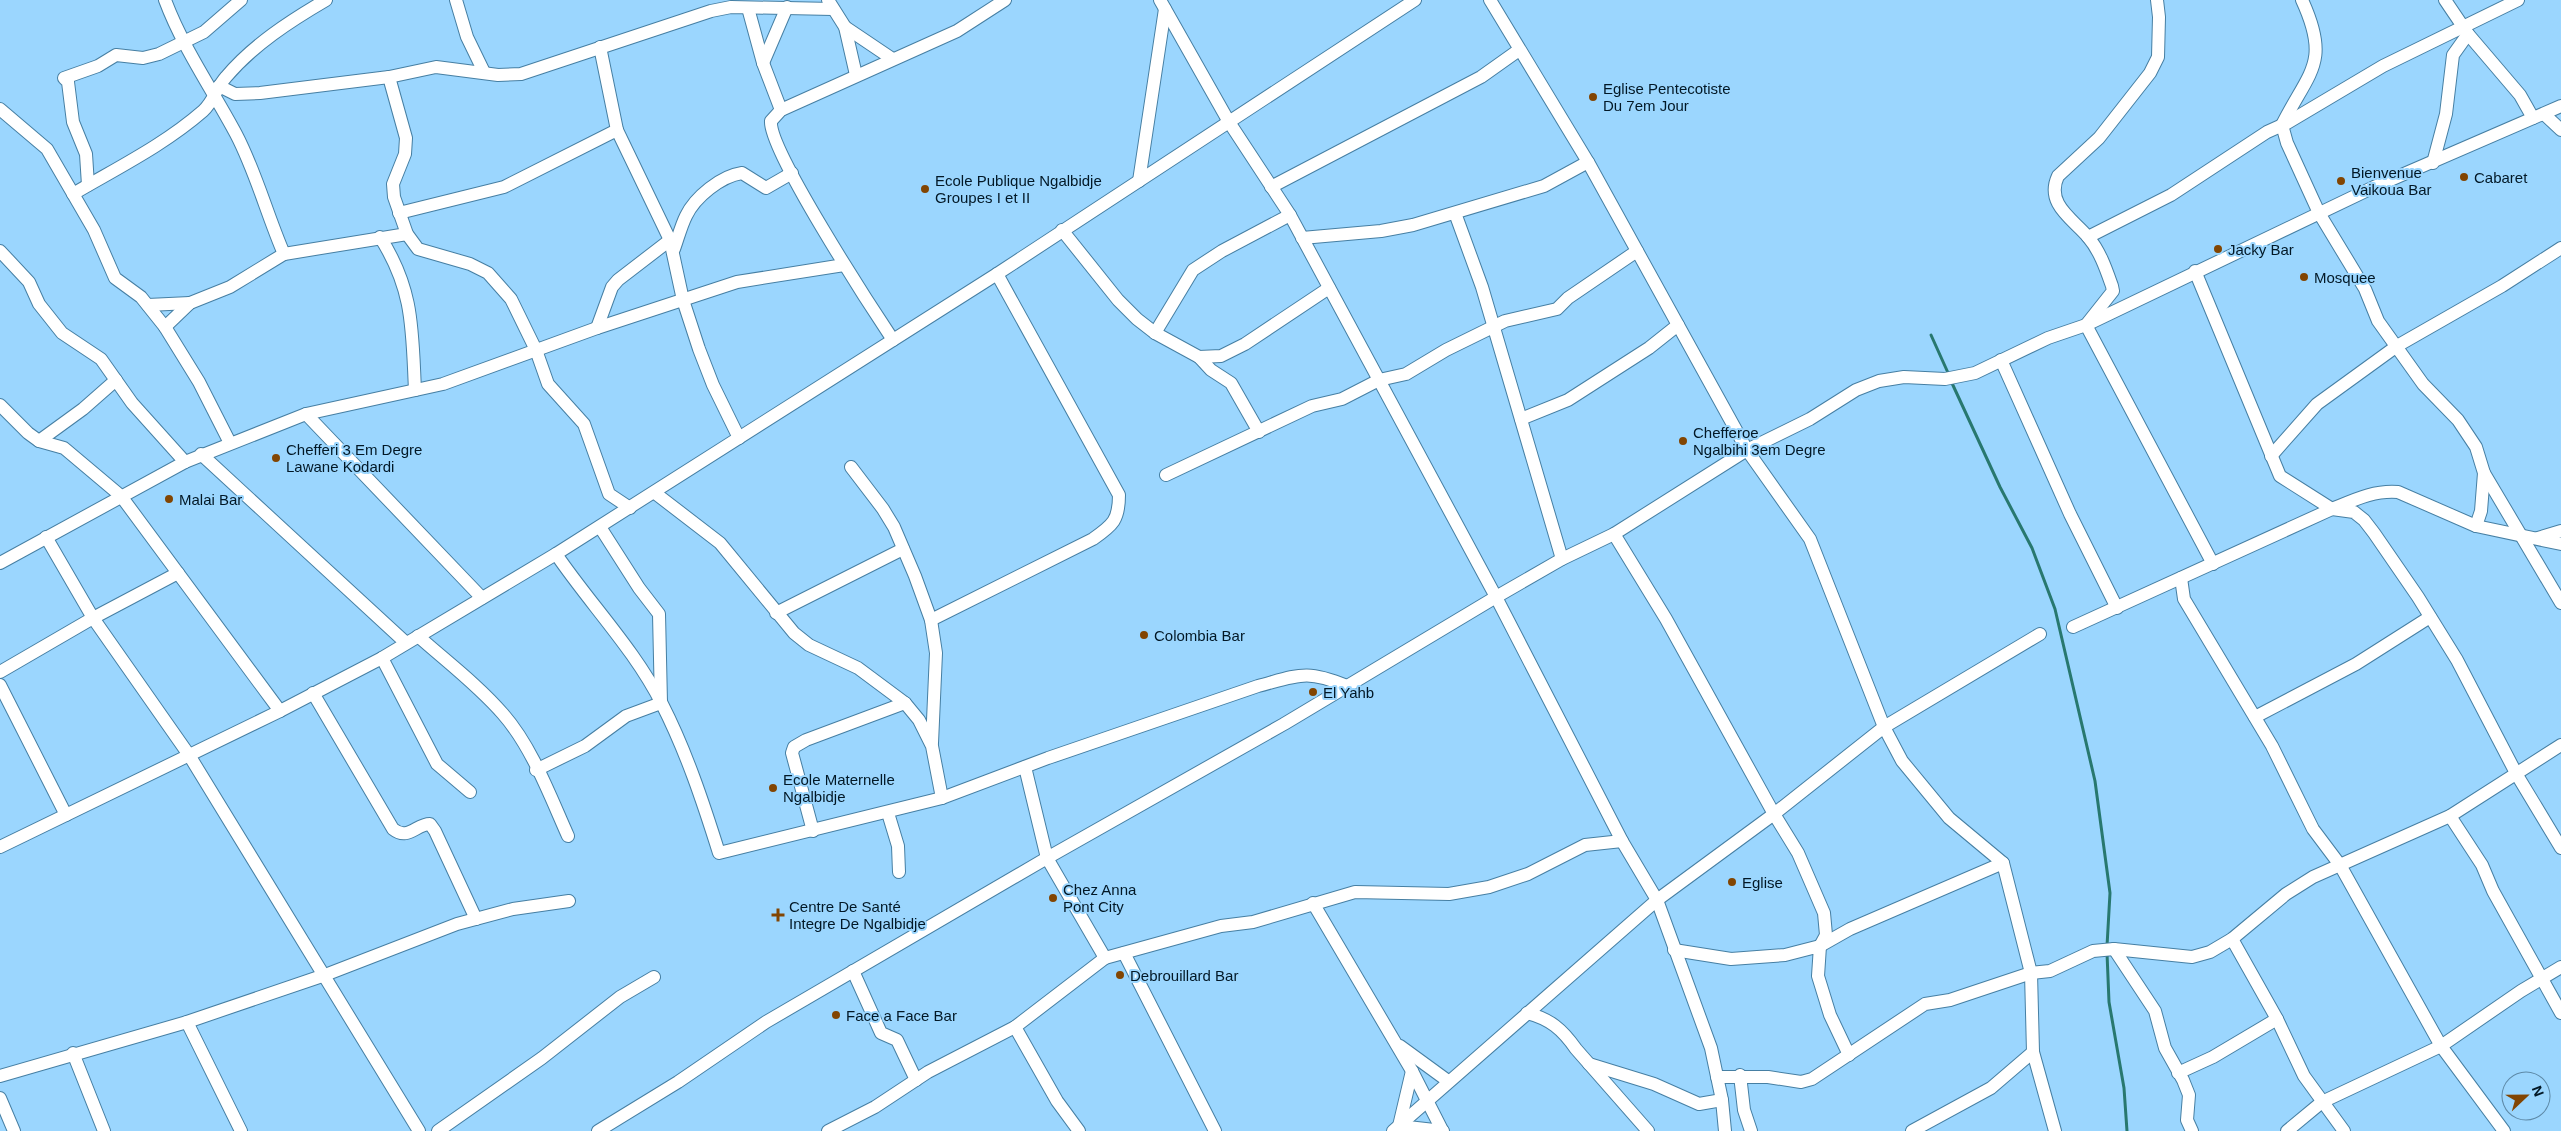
<svg xmlns="http://www.w3.org/2000/svg" width="2561" height="1131" font-family="Helvetica,sans-serif">
<style>
.lines{fill:none;stroke-linecap:round;stroke-linejoin:round}
.stream{stroke:#28786f;stroke-width:3}
.minor-casing{stroke:#467fa3;stroke-width:14}
.minor{stroke:#fff;stroke-width:12}
.poi-dot{fill:#824502;stroke:#9bd6fe;stroke-width:2}
.labels{text-anchor:middle;dominant-baseline:central;stroke-width:4;stroke-linejoin:round;paint-order:stroke}
.poi-label{font-size:15px;fill:#021826;stroke:#9bd6fe;text-anchor:start}
</style>
<rect width="100%" height="100%" fill="#9bd6fe"/>
<g class="lines">
<!-- stream -->
<g class="stream">
<polyline points="1931,335 1949,375"/>
<polyline points="1951,381 2000,487 2032,548 2055,609 2095,781 2110,893 2107,946"/>
<polyline points="2107,953 2109,1002 2124,1088 2127,1131"/>
</g>
<!-- minor casing -->
<g class="minor-casing">
<g id="minor">
<path d="M165,0C183,48 212,89 236,134C256,172 267,215 284,254"/>
<polyline points="456,0 467,37 484,72"/>
<polyline points="828,0 845,27 856,75"/>
<polyline points="1160,0 1229,122 1290,215 1496,597 1622,841 1657,900 1711,1048 1722,1100 1725,1131"/>
<polyline points="1490,0 1588,162 1747,450 1810,539 1884,727 1902,761 1949,818 2003,863 2031,973 2033,1052 2055,1131"/>
<path d="M2157,0L2159,17L2158,57L2150,73L2099,138L2058,176C2045,204 2073,219 2088,237C2100,251 2106,269 2112,286L2113,291L2086,325L2213,564"/>
<path d="M2302,0C2331,63 2309,71 2282,125L2287,143L2319,213L2365,289L2378,321L2423,384L2458,420L2476,447L2484,473L2561,603"/>
<polyline points="748,8 763,63 781,110"/>
<polyline points="845,27 891,58"/>
<polyline points="2468,34 2520,95 2533,118"/>
<polyline points="600,47 617,130 670,240 683,300 699,349 713,385 739,438"/>
<polyline points="763,63 787,7"/>
<polyline points="389,77 406,138 405,154 393,184 394,197 407,234 418,249 470,264 488,273 511,299 536,350 548,384 584,424 609,494 630,508"/>
<polyline points="219,86 235,94 260,93 389,77 436,67 498,75 521,74 711,11 731,7 833,9"/>
<polyline points="0,109 47,149 94,230 115,278 141,297 165,327 199,382 230,443"/>
<polyline points="2544,114 2561,130"/>
<polyline points="2433,163 2446,114 2453,55 2468,34 2445,0"/>
<polyline points="1139,181 1165,9"/>
<polyline points="88,185 86,154 73,122 68,82 64,78 98,66 116,55 143,58 159,54 204,32 241,0"/>
<polyline points="1271,187 1481,77 1519,50"/>
<path d="M73,194C117,168 164,145 203,111C214,101 216,88 226,77C253,45 290,21 326,0"/>
<polyline points="399,213 504,187 617,130"/>
<polyline points="1455,213 1482,287 1562,559"/>
<polyline points="1062,230 1118,300 1137,319 1155,333 1199,357 1211,370 1231,383 1259,432"/>
<path d="M380,237C414,290 412,330 415,390"/>
<polyline points="2088,237 2171,195 2267,132 2287,123 2383,66 2518,0"/>
<polyline points="1302,238 1381,231 1413,225 1544,186 1588,162"/>
<path d="M674,249C678,238 681,226 686,216C695,197 721,176 742,173L766,188L792,173"/>
<polyline points="0,251 29,282 39,304 62,333 101,359 132,403 185,462"/>
<polyline points="2195,271 2280,476 2332,509 2354,512 2364,520 2374,533 2418,597 2457,660 2517,775 2561,848"/>
<polyline points="148,305 190,303"/>
<polyline points="165,327 190,303 230,287 284,254 407,234"/>
<polyline points="597,328 612,287 618,280 670,240"/>
<polyline points="1155,333 1193,270 1222,251 1290,215"/>
<path d="M893,340C871,307 768,149 771,121L781,110L957,31L1005,0"/>
<polyline points="1199,357 1221,356 1245,344 1329,288"/>
<polyline points="2001,360 2070,514 2117,608"/>
<polyline points="0,405 28,433 39,441 64,448 121,496 280,711"/>
<polyline points="306,414 482,598"/>
<polyline points="1521,419 1568,400 1649,348 1678,325"/>
<polyline points="39,441 83,409 116,380"/>
<polyline points="201,454 405,642"/>
<polyline points="2271,456 2317,404 2397,346 2502,286 2561,248"/>
<polyline points="851,467 883,509 894,527 915,576 931,620 936,653 932,743"/>
<polyline points="1166,475 1312,406 1342,399 1379,380 1406,374 1446,350 1505,321 1557,309 1568,298 1637,251"/>
<polyline points="655,493 720,543 794,633 809,645 858,668 905,703 919,720 932,746 942,798"/>
<polyline points="2476,526 2481,511 2484,473"/>
<polyline points="1614,534 1666,619 1774,814 1798,853 1824,913 1826,935 1820,946"/>
<polyline points="46,537 93,618 189,755 419,1131"/>
<polyline points="2538,538 2561,531"/>
<path d="M556,554C590,604 635,650 662,704C686,751 703,802 719,853L942,798L1048,758L1258,686C1299,675 1306,669 1347,686"/>
<polyline points="0,563 185,462 306,414 443,384 597,328 737,282 844,265"/>
<polyline points="2181,578 2184,599 2272,746 2313,829 2340,865 2441,1046 2504,1131"/>
<polyline points="776,613 903,549"/>
<path d="M931,620L1093,539C1113,525 1119,520 1119,495L997,274"/>
<path d="M2073,627L2332,509C2354,500 2374,490 2398,492L2476,526L2561,544"/>
<path d="M418,636C446,661 478,685 503,714C532,747 550,796 568,836"/>
<polyline points="382,658 437,764 470,792"/>
<polyline points="0,672 93,618 178,573"/>
<polyline points="0,685 66,815"/>
<path d="M313,693L393,829C408,841 416,824 430,824L435,831L476,919"/>
<polyline points="2255,717 2356,664 2430,617"/>
<polyline points="536,770 585,746 626,716 661,703 659,614 639,588 600,527"/>
<polyline points="888,813 898,846 899,872"/>
<polyline points="2450,816 2482,865 2493,891 2561,1013"/>
<polyline points="813,831 792,753 794,747 806,740 905,703"/>
<polyline points="0,847 280,711 382,658 556,554 997,274 1415,0"/>
<polyline points="1313,903 1412,1071 1442,1130"/>
<polyline points="2232,939 2277,1019 2304,1076 2344,1131"/>
<polyline points="1820,946 1850,929 2003,863"/>
<polyline points="2114,949 2155,1011 2165,1048 2183,1080 2189,1095 2187,1120 2192,1131"/>
<polyline points="1674,950 1731,959 1785,955 1820,946 1818,976 1830,1015 1849,1055"/>
<polyline points="1124,953 1215,1131"/>
<polyline points="1105,958 1221,926 1253,922 1355,892 1449,894 1489,887 1528,874 1585,845 1622,841"/>
<polyline points="853,971 881,1033 897,1040 916,1080"/>
<path d="M1527,1013C1550,1019 1562,1029 1576,1049L1648,1131"/>
<polyline points="187,1022 241,1131"/>
<polyline points="1015,1027 1057,1101 1079,1131"/>
<polyline points="1400,1046 1448,1081"/>
<polyline points="73,1053 104,1131"/>
<polyline points="1589,1064 1654,1084 1699,1104 1722,1100"/>
<polyline points="1412,1071 1399,1126 1443,1131"/>
<polyline points="2178,1073 2213,1057 2277,1019"/>
<polyline points="1740,1075 1744,1110 1751,1131"/>
<polyline points="0,1076 187,1022 325,975 457,924 513,909 569,901"/>
<polyline points="1717,1077 1768,1077 1801,1082 1812,1079 1925,1004 1950,1000 2031,973 2050,971 2093,951 2114,949 2192,957 2210,952 2232,939 2286,894 2313,877 2450,816 2561,745"/>
<polyline points="0,1098 14,1131"/>
<polyline points="438,1131 542,1058 620,997 654,977"/>
<polyline points="598,1131 678,1082 766,1022 1047,858 1284,724 1496,597 1562,559 1614,534 1747,450 1810,419 1856,390 1879,381 1904,377 1945,379 1975,373 2048,338 2086,325 2374,187 2561,106"/>
<polyline points="828,1131 875,1107 928,1072 1015,1027 1105,958 1047,858 1025,767"/>
<polyline points="1393,1131 1657,900 1774,814 1884,727 2040,634"/>
<polyline points="1912,1131 1991,1088 2033,1052"/>
<polyline points="2287,1131 2322,1102 2441,1046 2521,991 2561,967"/>
</g>
</g>
<!-- minor -->
<use href="#minor" class="minor"/>
</g>
<!-- markers -->
<g class="poi-dot">
<circle cx="1593" cy="97" r="5"/>
<circle cx="2464" cy="177" r="5"/>
<circle cx="2341" cy="181" r="5"/>
<circle cx="925" cy="189" r="5"/>
<circle cx="2218" cy="249" r="5"/>
<circle cx="2304" cy="277" r="5"/>
<circle cx="1683" cy="441" r="5"/>
<circle cx="276" cy="458" r="5"/>
<circle cx="169" cy="499" r="5"/>
<circle cx="1144" cy="635" r="5"/>
<circle cx="1313" cy="692" r="5"/>
<circle cx="773" cy="788" r="5"/>
<circle cx="1732" cy="882" r="5"/>
<circle cx="1053" cy="898" r="5"/>
<path d="M775.5 907.5h5v5h5v5h-5v5h-5v-5h-5v-5h5z"/>
<circle cx="1120" cy="975" r="5"/>
<circle cx="836" cy="1015" r="5"/>
</g>
<g class="labels">
<!-- poi labels -->
<g class="poi-label">
<text x="1603" y="88">Eglise Pentecotiste<tspan x="1603" dy="17">Du 7em Jour</tspan></text>
<text x="2351" y="172">Bienvenue<tspan x="2351" dy="17">Vaikoua Bar</tspan></text>
<text x="2474" y="177">Cabaret</text>
<text x="935" y="180">Ecole Publique Ngalbidje<tspan x="935" dy="17">Groupes I et II</tspan></text>
<text x="2228" y="249">Jacky Bar</text>
<text x="2314" y="277">Mosquee</text>
<text x="1693" y="432">Chefferoe<tspan x="1693" dy="17">Ngalbihi 3em Degre</tspan></text>
<text x="286" y="449">Chefferi 3 Em Degre<tspan x="286" dy="17">Lawane Kodardi</tspan></text>
<text x="179" y="499">Malai Bar</text>
<text x="1154" y="635">Colombia Bar</text>
<text x="1323" y="692">El Yahb</text>
<text x="783" y="779">Ecole Maternelle<tspan x="783" dy="17">Ngalbidje</tspan></text>
<text x="1742" y="882">Eglise</text>
<text x="1063" y="889">Chez Anna<tspan x="1063" dy="17">Pont City</tspan></text>
<text x="789" y="906">Centre De Santé<tspan x="789" dy="17">Integre De Ngalbidje</tspan></text>
<text x="1130" y="975">Debrouillard Bar</text>
<text x="846" y="1015">Face a Face Bar</text>
</g>
</g>
<!-- north arrow -->
<g transform="translate(2526 1096) rotate(68)"><circle r="24" fill="#9bd6fe" stroke="#5e8aa8"/>
<path d="M0-4L9 19L0 12L-9 19Z" fill="#824502"/>
<text y="-8" font-size="14" font-weight="bold" text-anchor="middle" fill="#021826">N</text>
</g>
</svg>
